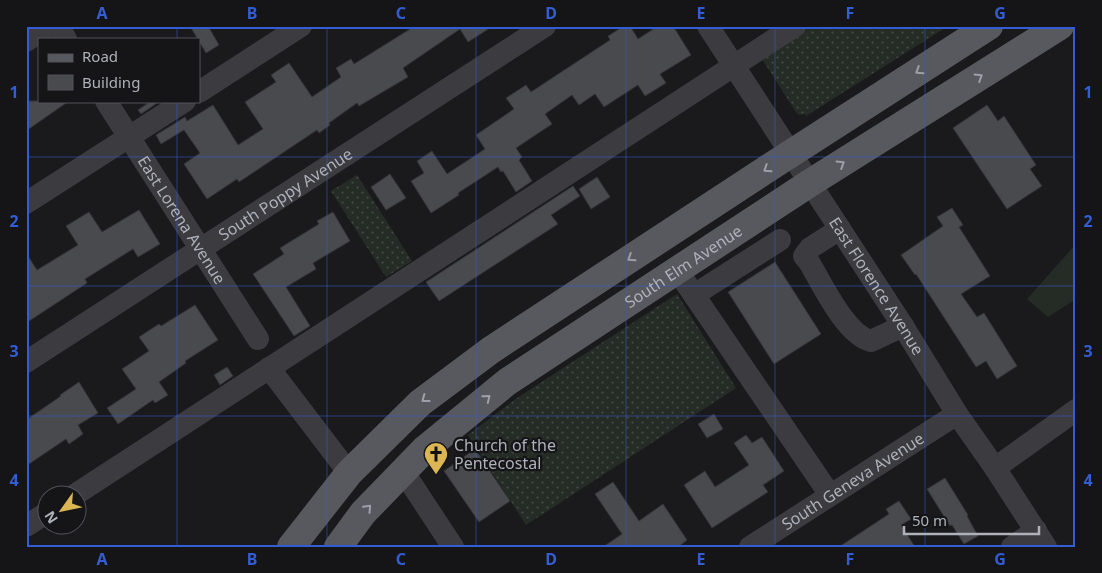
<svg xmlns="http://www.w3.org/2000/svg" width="1102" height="573" font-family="'Noto Sans',sans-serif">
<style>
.grass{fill:url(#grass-dots)}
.green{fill:#252c26}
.building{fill:#494a4e;stroke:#353438}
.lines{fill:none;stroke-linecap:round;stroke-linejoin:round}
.minor{stroke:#3c3c40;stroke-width:22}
.major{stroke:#58595f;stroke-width:28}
.oneway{stroke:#9d9fa8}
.grid{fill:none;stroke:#335dd4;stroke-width:1;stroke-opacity:0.55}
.labels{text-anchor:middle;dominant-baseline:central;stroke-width:4.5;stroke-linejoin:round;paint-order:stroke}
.street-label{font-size:16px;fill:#aeb1ba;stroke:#151517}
.poi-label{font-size:16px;fill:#aeb1ba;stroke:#151517;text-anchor:start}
.neatline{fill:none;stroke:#335dd4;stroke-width:2}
.grid-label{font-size:16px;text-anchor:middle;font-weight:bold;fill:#335dd4}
</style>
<defs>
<pattern id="grass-dots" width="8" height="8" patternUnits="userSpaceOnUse" patternTransform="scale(1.25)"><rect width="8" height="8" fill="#252c26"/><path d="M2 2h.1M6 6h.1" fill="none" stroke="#424843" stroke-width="1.8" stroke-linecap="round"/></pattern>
</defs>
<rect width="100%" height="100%" fill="#1a1a1c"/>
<!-- grass -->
<g class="grass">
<polygon points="806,26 948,26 806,116 805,114 799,115 796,112 760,56"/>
<polygon points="357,175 412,261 386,277 331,191"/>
<polygon points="677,294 736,388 526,525 468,435 517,398"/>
</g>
<!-- green -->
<polygon class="green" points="1076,244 1076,299 1048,317 1027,299"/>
<!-- building -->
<g class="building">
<polygon points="190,26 208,26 219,45 206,53"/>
<polygon points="415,26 493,26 468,42 460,29 403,68 408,77 359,106 357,103 329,123 330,125 319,133 317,130 239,182 237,179 207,199 184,164 200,153 184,130 161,144 156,135 185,117 187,121 213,105 238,145 263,129 245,102 276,82 271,75 289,63 312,97 341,77 336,68 351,59 354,64"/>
<polygon points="624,26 630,26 638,39 658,26 673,26 691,55 660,74 666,83 645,96 638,85 604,107 595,94 579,105 572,95 545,114 552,124 516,148 522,157 519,160 532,181 516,192 503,171 501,172 498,167 458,193 459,195 431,213 411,181 424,173 417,161 432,151 447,174 485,149 476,135 514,109 506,98 526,85 531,92 610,40 608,36"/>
<polygon points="26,101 69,101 26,131"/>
<polygon points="151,101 160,101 141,114 138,110"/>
<polygon points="987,105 998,121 1004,116 1036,165 1030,169 1042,186 1007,209 953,128"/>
<polygon points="390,174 406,198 386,210 371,187"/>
<polygon points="597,177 610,197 591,209 579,189"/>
<polygon points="573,186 580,196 551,215 558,224 439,301 426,282"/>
<polygon points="952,208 963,225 959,227 990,276 961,294 977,317 984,313 1017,366 997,379 986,361 976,367 916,274 915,275 901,255 943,226 937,217"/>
<polygon points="139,210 160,244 138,257 133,249 85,279 87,283 26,323 26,253 37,270 78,245 66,226 89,212 102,232"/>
<polygon points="333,212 350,241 313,263 316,269 286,287 310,326 294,336 253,274 284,254 280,248 319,224 317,221"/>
<polygon points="775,262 821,334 774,364 728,292"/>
<polygon points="195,305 218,340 185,361 186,363 159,382 168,395 155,403 153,400 118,424 107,408 136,389 122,369 149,351 139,337 159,324 161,326"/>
<polygon points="227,367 233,376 220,385 214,375"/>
<polygon points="79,382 98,413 78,425 83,434 69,444 66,439 26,466 26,420 61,396 60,395"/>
<polygon points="714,414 723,429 707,438 698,424"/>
<polygon points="746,435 752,443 762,437 784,471 763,485 768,492 712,528 684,485 705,471 715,487 749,465 734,443"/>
<polygon points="475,449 510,501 479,522 444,471"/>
<polygon points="945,478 968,515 967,516 978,536 964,544 952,525 950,526 927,489"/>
<polygon points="613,482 639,521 663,504 687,540 678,547 603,547 622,534 595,494"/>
<polygon points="899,501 911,519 901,525 915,547 839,547 889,514 886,509"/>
</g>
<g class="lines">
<!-- minor -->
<g class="minor">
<polyline points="58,26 66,39"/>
<path id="s1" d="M708,26L903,326L957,414L995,468L1046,547"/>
<polyline points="26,41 49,26"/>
<polyline points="199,92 301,26"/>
<path id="s2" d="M106,101L258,339"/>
<polyline points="26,203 185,101"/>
<path d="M840,229L810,248L804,256L809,262C822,284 846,335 871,341L903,326"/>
<polyline points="677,270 830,495"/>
<polyline points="694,295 780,240"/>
<path id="s3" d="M26,362L545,26"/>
<polyline points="269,368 349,473"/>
<polyline points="995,468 1076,410"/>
<polyline points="403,471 453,547"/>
<polyline points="73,496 795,26"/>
<polyline points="26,526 48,512"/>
<path id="s4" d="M750,547L957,414"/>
<polyline points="1012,547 1036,530"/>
</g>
<!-- major -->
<g class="major">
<polyline points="291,547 349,473 420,403 491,350 770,167 989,26"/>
<path id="s5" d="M338,547L363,513L425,449L507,382L810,183L1060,26"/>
</g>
</g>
<!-- one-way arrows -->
<defs><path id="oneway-chevron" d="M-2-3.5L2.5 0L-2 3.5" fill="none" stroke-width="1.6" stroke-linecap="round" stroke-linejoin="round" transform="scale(1.25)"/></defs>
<g class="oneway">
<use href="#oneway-chevron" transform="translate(919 71) rotate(147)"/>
<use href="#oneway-chevron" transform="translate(979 77) rotate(-32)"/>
<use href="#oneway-chevron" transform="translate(841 164) rotate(-32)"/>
<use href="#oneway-chevron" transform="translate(767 169) rotate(147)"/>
<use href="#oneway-chevron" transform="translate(631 258) rotate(147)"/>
<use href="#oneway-chevron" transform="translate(487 398) rotate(-39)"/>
<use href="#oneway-chevron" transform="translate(425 399) rotate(143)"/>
<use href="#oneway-chevron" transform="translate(368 508) rotate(-47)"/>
</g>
<!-- grid -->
<path class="grid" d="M177,26V39M327,26V547M476,26V547M626,26V547M775,26V547M925,26V547M177,101V547M26,157H1076M26,286H1076M26,416H1076"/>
<!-- icons -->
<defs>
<g id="church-pin" transform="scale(1.25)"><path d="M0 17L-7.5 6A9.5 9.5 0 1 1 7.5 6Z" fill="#dcb652" stroke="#151517"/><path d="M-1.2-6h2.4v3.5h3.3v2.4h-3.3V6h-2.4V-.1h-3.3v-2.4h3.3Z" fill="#111"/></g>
</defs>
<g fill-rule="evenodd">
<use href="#church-pin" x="436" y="454"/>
</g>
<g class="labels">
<!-- street labels -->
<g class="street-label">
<text stroke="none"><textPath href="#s3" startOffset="309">South Poppy Avenue</textPath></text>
<text stroke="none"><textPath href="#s2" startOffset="141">East Lorena Avenue</textPath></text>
<text stroke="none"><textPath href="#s5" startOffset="448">South Elm Avenue</textPath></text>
<text stroke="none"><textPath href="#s1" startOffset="310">East Florence Avenue</textPath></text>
<text stroke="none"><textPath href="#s4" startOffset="122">South Geneva Avenue</textPath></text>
</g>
<!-- poi labels -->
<g class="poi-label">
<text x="454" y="445">Church of the<tspan x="454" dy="18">Pentecostal</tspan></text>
</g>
</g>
<!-- border -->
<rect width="1102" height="573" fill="none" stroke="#151517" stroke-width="55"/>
<!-- legend -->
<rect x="38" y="38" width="162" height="65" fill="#151517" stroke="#525358"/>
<rect x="48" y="54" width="25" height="8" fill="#58595f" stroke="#525358"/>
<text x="82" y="62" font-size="15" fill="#aeb1ba">Road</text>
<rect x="48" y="75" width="25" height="15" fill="#494a4e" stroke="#525358"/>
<text x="82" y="88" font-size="15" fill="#aeb1ba">Building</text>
<!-- north arrow -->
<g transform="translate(62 510) rotate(237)"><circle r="24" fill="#151517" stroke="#525358"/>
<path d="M0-4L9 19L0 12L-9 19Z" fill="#dcb652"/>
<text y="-8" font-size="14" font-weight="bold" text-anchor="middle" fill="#aeb1ba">N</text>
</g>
<!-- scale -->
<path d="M904 526v8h135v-8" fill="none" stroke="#aeb1ba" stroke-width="2.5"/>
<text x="912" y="526" font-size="15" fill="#aeb1ba" stroke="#151517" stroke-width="4" paint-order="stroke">50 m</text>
<rect x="28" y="28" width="1046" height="518" class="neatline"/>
<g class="grid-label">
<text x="102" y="19">A</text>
<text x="252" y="19">B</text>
<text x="401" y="19">C</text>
<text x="551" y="19">D</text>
<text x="701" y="19">E</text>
<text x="850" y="19">F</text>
<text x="1000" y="19">G</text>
<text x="14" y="98">1</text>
<text x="1088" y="98">1</text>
<text x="14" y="227">2</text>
<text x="1088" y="227">2</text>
<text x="14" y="357">3</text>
<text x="1088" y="357">3</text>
<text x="14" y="486">4</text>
<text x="1088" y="486">4</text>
<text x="102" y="565">A</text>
<text x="252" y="565">B</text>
<text x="401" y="565">C</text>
<text x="551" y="565">D</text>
<text x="701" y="565">E</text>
<text x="850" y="565">F</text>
<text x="1000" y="565">G</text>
</g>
</svg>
